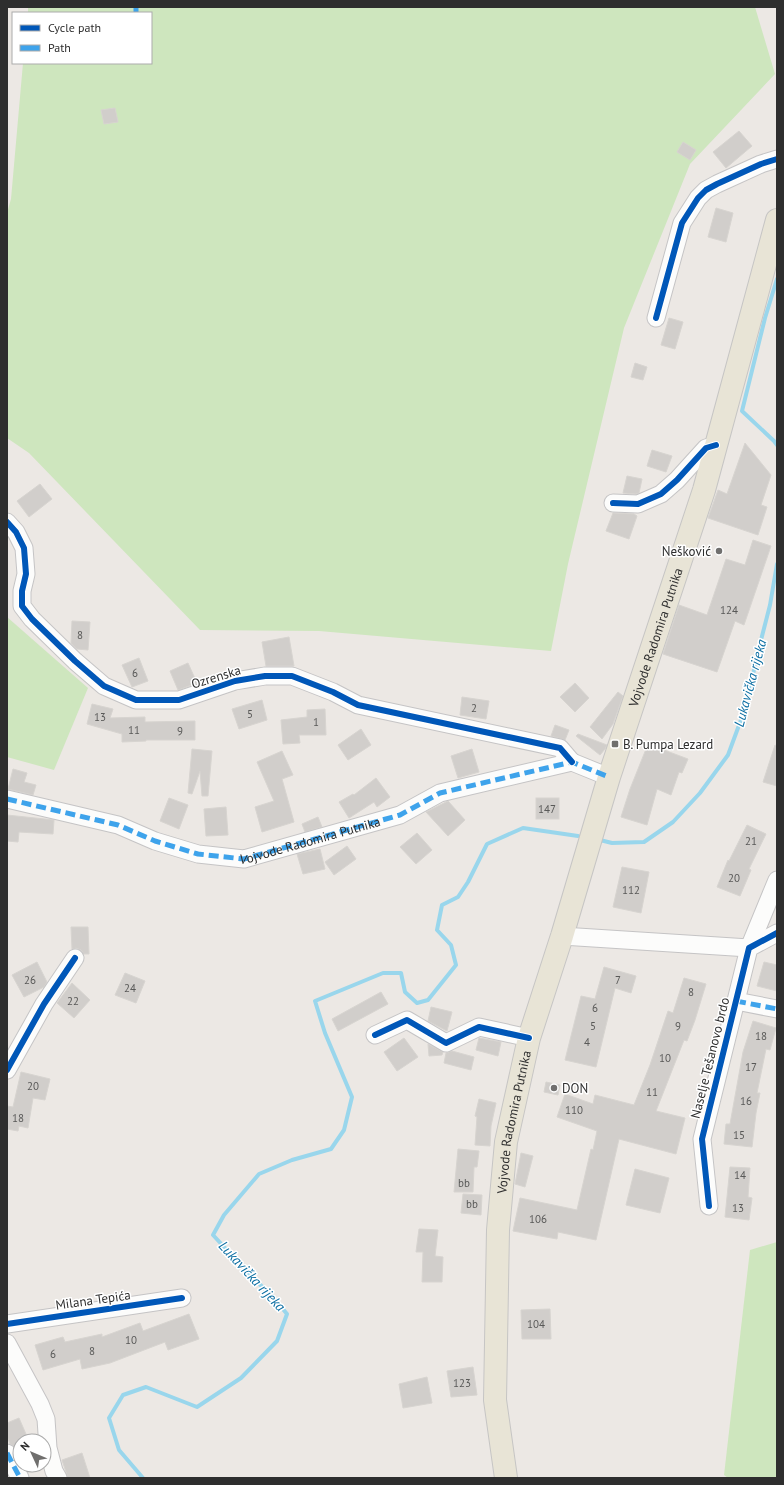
<svg xmlns="http://www.w3.org/2000/svg" width="784" height="1485" font-family="'PT Sans',sans-serif">
<style>
.green{fill:#cee6be}
.lines{fill:none;stroke-linecap:round;stroke-linejoin:round}
.stream{stroke:#99d6ec;stroke-width:4}
.building{fill:#d1cecb;stroke:#d7d4d0}
.minor-casing{stroke:#c5c4c5;stroke-width:19}
.major-casing{stroke:#c6c5c4;stroke-width:24}
.minor{stroke:#fcfcfb;stroke-width:17}
.major{stroke:#e8e4d6;stroke-width:22}
.quiet{stroke:#3ea3eb;stroke-width:5;stroke-dasharray:10 5;stroke-linecap:butt}
.cycleway-casing{stroke:#fff;stroke-width:8}
.cycleway{stroke:#0057b8;stroke-width:6}
.poi-dot{fill:#706f6e;stroke:#fff;stroke-width:1.5}
.labels{text-anchor:middle;dominant-baseline:central;stroke-width:3;stroke-linejoin:round;paint-order:stroke}
.number-label{font-size:11px;fill:#585857}
.poi-label{font-size:13px;fill:#2e2e2e;stroke:#fff;text-anchor:start}
.street-label{font-size:13px;fill:#2e2e2e;stroke:#fff}
.water-label{font-size:14px;font-style:italic;fill:#0d6fa3;stroke:#fff}
</style>
<rect width="100%" height="100%" fill="#ece8e4"/>
<!-- green -->
<g class="green">
<polygon points="28,7 755,7 775,74 690,164 624,328 568,564 551,651 319,631 200,630 29,453 7,438 7,213 11,199 23,63 151,63 151,13 28,13"/>
<polygon points="7,617 88,688 54,770 7,757"/>
<polygon points="777,1242 777,1478 728,1478 724,1475 750,1250"/>
</g>
<g class="lines">
<!-- stream -->
<g class="stream">
<polyline points="777,279 765,318 742,411 774,441 777,445"/>
<polyline points="600,840 612,843 644,842 673,822 700,793 728,755 745,709 760,644 770,605 777,564"/>
<polyline points="143,1478 119,1450 109,1418 123,1395 146,1387 197,1407 241,1378 277,1341 287,1314 273,1297 251,1276 213,1235 224,1215 259,1174 292,1160 331,1149 344,1130 352,1097 325,1033 315,1001 383,973 401,973 405,992 417,1003 428,1000 456,965 451,945 437,930 442,905 458,897 468,882 487,844 523,828 578,836"/>
</g>
</g>
<!-- building -->
<g class="building">
<polygon points="115,108 118,122 104,124 101,110"/>
<polygon points="739,131 752,146 726,168 713,152"/>
<polygon points="683,142 696,150 690,160 677,152"/>
<polygon points="716,208 733,213 726,242 708,237"/>
<polygon points="669,318 683,322 675,349 661,345"/>
<polygon points="635,363 647,367 643,380 631,377"/>
<polygon points="745,443 771,475 761,505 767,507 758,535 708,518 718,490 727,494"/>
<polygon points="652,450 672,456 666,472 647,466"/>
<polygon points="627,476 642,479 639,493 636,494 623,493"/>
<polygon points="40,484 52,499 29,517 17,501"/>
<polygon points="613,513 634,514 637,516 629,539 606,531"/>
<polygon points="753,540 771,546 744,625 735,621 717,672 663,654 679,605 707,615 726,559 745,565"/>
<polygon points="72,621 90,622 88,650 77,649 71,643"/>
<polygon points="289,637 294,666 266,666 262,642"/>
<polygon points="139,658 148,681 132,687 122,665"/>
<polygon points="188,663 197,683 178,690 170,671"/>
<polygon points="575,683 589,698 575,712 560,697"/>
<polygon points="618,692 623,696 613,724 602,739 590,727"/>
<polygon points="462,697 489,701 486,719 460,715"/>
<polygon points="262,700 267,720 239,729 232,709"/>
<polygon points="92,704 113,709 110,718 145,717 145,722 195,721 195,740 146,740 146,741 122,742 122,734 87,724"/>
<polygon points="325,709 326,735 299,735 300,743 283,744 281,720 307,717 307,710"/>
<polygon points="555,725 569,730 565,740 551,736"/>
<polygon points="361,729 371,745 348,760 338,745"/>
<polygon points="578,734 607,745 605,749 600,755 576,736"/>
<polygon points="648,744 688,759 682,773 679,772 671,795 657,789 647,825 621,817 630,789"/>
<polygon points="775,745 777,746 777,786 763,782"/>
<polygon points="192,749 212,751 208,796 202,796 200,771 192,794 188,793"/>
<polygon points="472,749 479,772 458,778 451,756"/>
<polygon points="282,751 293,775 282,779 294,822 262,832 255,807 274,801 257,762"/>
<polygon points="13,769 27,773 24,782 36,785 33,795 8,789"/>
<polygon points="376,778 390,797 377,807 374,802 349,818 339,802 353,794 354,795"/>
<polygon points="169,798 188,805 179,829 160,821"/>
<rect x="536" y="798" width="23" height="21"/>
<polygon points="448,801 465,820 448,836 426,812"/>
<polygon points="226,807 228,835 206,836 204,809"/>
<polygon points="7,815 54,820 53,834 19,832 18,842 7,841"/>
<polygon points="318,817 322,827 305,832 302,824"/>
<polygon points="747,825 766,834 749,869 751,870 740,896 717,887 728,860 729,861"/>
<polygon points="417,833 432,850 416,864 400,847"/>
<polygon points="347,846 356,859 334,875 325,862"/>
<polygon points="320,849 325,869 303,874 297,854"/>
<polygon points="622,867 649,872 641,913 613,907"/>
<polygon points="71,927 88,927 89,954 84,954 81,950 76,948 72,949"/>
<polygon points="37,962 47,982 44,987 24,997 12,975"/>
<polygon points="764,962 777,965 777,991 757,986"/>
<polygon points="604,967 636,976 631,993 615,988 596,1067 565,1060 581,996 595,999"/>
<polygon points="125,973 145,981 136,1003 115,995"/>
<polygon points="684,978 706,984 695,1020 687,1041 684,1040 656,1111 685,1118 676,1154 619,1139 596,1240 558,1232 557,1239 513,1231 520,1198 577,1210 591,1149 593,1150 597,1131 557,1117 565,1094 593,1104 595,1095 634,1105 650,1065 668,1011 673,1013"/>
<polygon points="72,983 90,1000 74,1018 57,1003"/>
<polygon points="381,992 388,1004 338,1031 332,1019"/>
<polygon points="431,1007 452,1012 447,1031 428,1021"/>
<polygon points="753,1021 776,1028 770,1050 766,1049 757,1093 760,1093 756,1113 752,1147 724,1144 726,1124 730,1124 743,1052"/>
<polygon points="404,1038 418,1057 397,1071 384,1052"/>
<polygon points="479,1038 501,1042 498,1056 476,1050"/>
<polygon points="428,1044 443,1052 442,1055 429,1056"/>
<polygon points="452,1051 474,1057 471,1070 444,1063 446,1053"/>
<polygon points="21,1072 50,1079 45,1100 33,1098 28,1128 19,1126 18,1131 7,1129 7,1106 13,1107"/>
<polygon points="546,1082 560,1085 558,1095 544,1092"/>
<polygon points="479,1099 496,1103 491,1126 490,1146 475,1145 477,1117 475,1116"/>
<polygon points="458,1149 479,1151 477,1167 474,1167 473,1192 454,1192"/>
<polygon points="521,1153 533,1156 525,1187 515,1184"/>
<polygon points="730,1167 750,1168 748,1197 752,1198 749,1220 725,1217"/>
<polygon points="635,1169 669,1178 660,1213 626,1205"/>
<polygon points="463,1194 482,1195 481,1215 461,1213"/>
<polygon points="419,1229 438,1230 435,1256 443,1257 442,1282 422,1282 423,1252 416,1252"/>
<polygon points="550,1309 551,1339 522,1339 521,1310"/>
<polygon points="189,1314 199,1339 168,1350 165,1342 110,1363 82,1369 80,1359 43,1370 35,1345 63,1337 65,1342 102,1334 102,1337 140,1323 143,1331"/>
<polygon points="473,1367 477,1395 451,1397 447,1371"/>
<polygon points="427,1377 432,1403 403,1408 399,1384"/>
<polygon points="19,1418 29,1441 20,1441 20,1445 15,1447 10,1444 7,1436 7,1423"/>
<polygon points="82,1453 90,1478 68,1478 62,1460"/>
</g>
<g class="lines">
<!-- minor casing -->
<g class="minor-casing">
<g id="minor">
<polyline points="656,318 682,223 698,198 706,190 717,184 761,164 777,159"/>
<polyline points="613,503 638,504 661,494 677,480 706,448 716,445"/>
<polyline points="7,522 16,532 24,548 26,574 22,591 22,606 32,619 75,661 104,686 136,700 179,700 235,681 265,676 292,676 333,692 358,705 560,748 572,762"/>
<path id="s1" d="M7,799L118,825L155,841L198,854L244,859L400,815L440,793L572,762L609,777"/>
<polyline points="562,936 749,948 777,880"/>
<polyline points="736,1001 777,1009"/>
<polyline points="375,1035 407,1020 446,1043 479,1027 529,1038"/>
<polyline points="7,1070 44,1004 75,958"/>
<polyline points="709,1206 702,1139 749,948 777,933"/>
<polyline points="7,1324 182,1298"/>
<polyline points="7,1343 40,1404 46,1419 48,1448 54,1471 58,1478"/>
<polyline points="7,1453 20,1478"/>
</g>
</g>
<!-- major casing -->
<g class="major-casing">
<g id="major">
<path id="s2" d="M506,1478L495,1400L498,1230L506,1142L529,1038L562,936L609,777L704,490L777,220"/>
</g>
</g>
<!-- minor -->
<use href="#minor" class="minor"/>
<!-- major -->
<use href="#major" class="major"/>
<!-- quiet -->
<g class="quiet">
<polyline points="136,13 136,7"/>
<polyline points="7,799 118,825 155,841 198,854 244,859 400,815 440,793 572,762 609,777"/>
<polyline points="736,1001 777,1009"/>
<polyline points="7,1453 20,1478"/>
</g>
<!-- cycleway casing -->
<g class="cycleway-casing">
<g id="cycleway">
<polyline points="656,318 682,223 698,198 706,190 717,184 761,164 777,159"/>
<polyline points="613,503 638,504 661,494 677,480 706,448 716,445"/>
<polyline points="7,522 16,532 24,548 26,574 22,591 22,606 32,619 75,661 104,686 136,700 179,700 235,681 265,676 292,676 333,692 358,705 560,748 572,762"/>
<polyline points="375,1035 407,1020 446,1043 479,1027 529,1038"/>
<polyline points="7,1070 44,1004 75,958"/>
<polyline points="709,1206 702,1139 749,948 777,933"/>
<polyline points="7,1324 182,1298"/>
</g>
</g>
<!-- cycleway -->
<use href="#cycleway" class="cycleway"/>
</g>
<!-- markers -->
<g class="poi-dot">
<circle cx="719" cy="551" r="4"/>
<rect x="611" y="740" width="8" height="8" rx="2"/>
<circle cx="554" cy="1088" r="4"/>
</g>
<g class="labels">
<!-- number labels -->
<g class="number-label">
<text x="729" y="610">124</text>
<text x="80" y="635">8</text>
<text x="135" y="673">6</text>
<text x="474" y="708">2</text>
<text x="250" y="714">5</text>
<text x="100" y="717">13</text>
<text x="316" y="722">1</text>
<text x="134" y="730">11</text>
<text x="180" y="731">9</text>
<text x="547" y="809">147</text>
<text x="751" y="841">21</text>
<text x="734" y="878">20</text>
<text x="631" y="890">112</text>
<text x="30" y="980">26</text>
<text x="618" y="980">7</text>
<text x="130" y="988">24</text>
<text x="691" y="992">8</text>
<text x="73" y="1001">22</text>
<text x="595" y="1008">6</text>
<text x="593" y="1026">5</text>
<text x="678" y="1026">9</text>
<text x="761" y="1036">18</text>
<text x="587" y="1042">4</text>
<text x="665" y="1058">10</text>
<text x="751" y="1067">17</text>
<text x="33" y="1086">20</text>
<text x="652" y="1092">11</text>
<text x="746" y="1101">16</text>
<text x="574" y="1110">110</text>
<text x="18" y="1118">18</text>
<text x="739" y="1135">15</text>
<text x="740" y="1175">14</text>
<text x="464" y="1183">bb</text>
<text x="472" y="1204">bb</text>
<text x="738" y="1208">13</text>
<text x="538" y="1219">106</text>
<text x="536" y="1324">104</text>
<text x="131" y="1340">10</text>
<text x="92" y="1351">8</text>
<text x="53" y="1354">6</text>
<text x="462" y="1383">123</text>
</g>
<!-- poi labels -->
<g class="poi-label">
<text x="711" y="551" text-anchor="end">Nešković</text>
<text x="623" y="744">B. Pumpa Lezard</text>
<text x="562" y="1088">DON</text>
</g>
<!-- street labels -->
<g class="street-label">
<text stroke="none"><textPath href="#s2" startOffset="864">Vojvode Radomira Putnika</textPath></text>
<text transform="translate(216 677) rotate(-17)">Ozrenska</text>
<text stroke="none"><textPath href="#s1" startOffset="314">Vojvode Radomira Putnika</textPath></text>
<text transform="translate(710 1058) rotate(-76)">Naselje Tešanovo brdo</text>
<text stroke="none"><textPath href="#s2" startOffset="358">Vojvode Radomira Putnika</textPath></text>
<text transform="translate(93 1300) rotate(-8)">Milana Tepića</text>
</g>
<!-- water labels -->
<g class="water-label">
<text transform="translate(750 683) rotate(-75)">Lukavička rijeka</text>
<text transform="translate(252 1276) rotate(47)">Lukavička rijeka</text>
</g>
</g>
<!-- border -->
<rect width="784" height="1485" fill="none" stroke="#2e2e2e" stroke-width="16"/>
<!-- legend -->
<rect x="12" y="12" width="140" height="52" fill="#ffffff" stroke="#ababab"/>
<rect x="20" y="25" width="20" height="6" fill="#0057b8" stroke="#ababab"/>
<text x="48" y="32" font-size="12" fill="#2e2e2e">Cycle path</text>
<rect x="20" y="45" width="20" height="6" fill="#3ea3eb" stroke="#ababab"/>
<text x="48" y="52" font-size="12" fill="#2e2e2e">Path</text>
<!-- north arrow -->
<g transform="translate(32 1453) rotate(314)"><circle r="19" fill="#ffffff" stroke="#ababab"/>
<path d="M0-3L7 15L0 10L-7 15Z" fill="#706f6e"/>
<text y="-6" font-size="11" font-weight="bold" text-anchor="middle" fill="#2e2e2e">N</text>
</g>
</svg>
